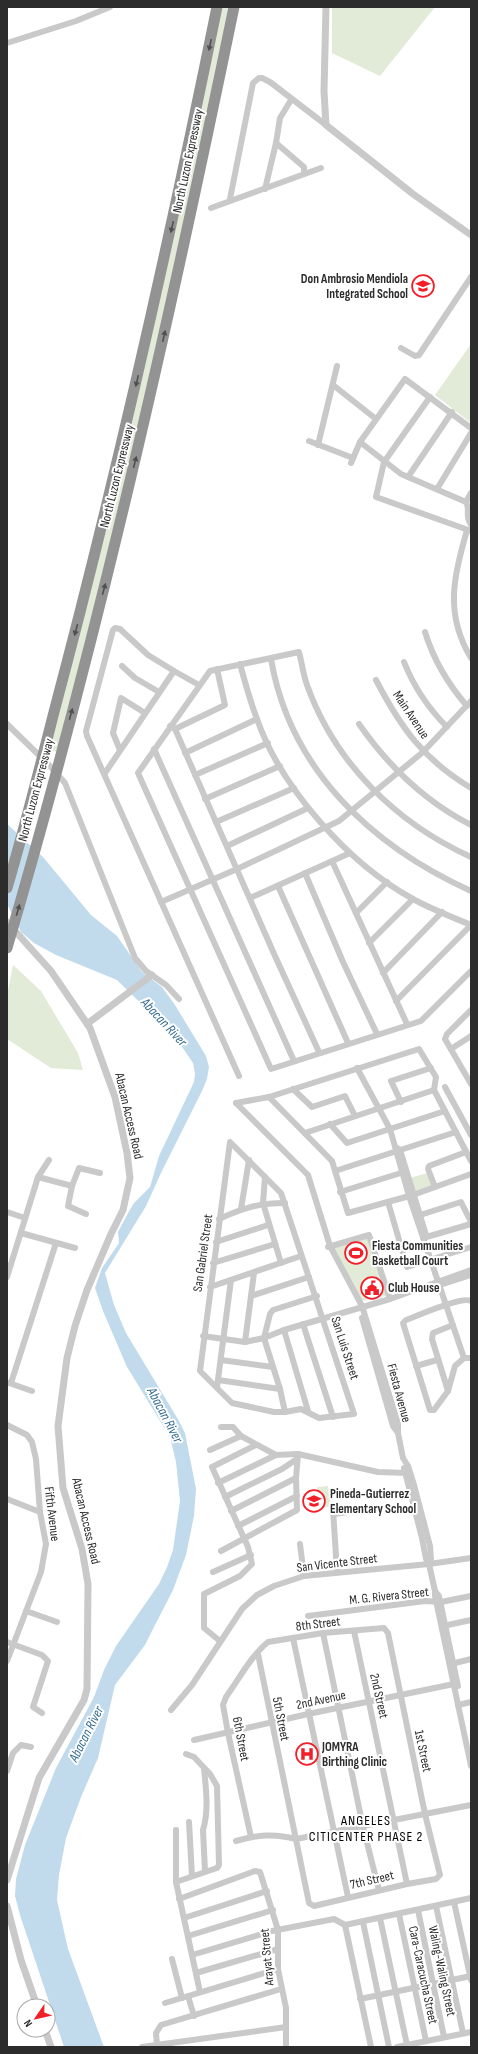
<svg xmlns="http://www.w3.org/2000/svg" width="478" height="2054" font-family="'Sofia Sans Condensed',sans-serif">
<style>
.green{fill:#e1ebd7}
.water{fill:#c1dbed}
.lines{fill:none;stroke-linecap:round;stroke-linejoin:round}
.minor{stroke:#c9c9c9;stroke-width:6}
.tertiary{stroke:#c9c9c9;stroke-width:7}
.motorway{stroke:#939393;stroke-width:11}
.oneway{fill:#505050}
.labels{text-anchor:middle;dominant-baseline:central;stroke-width:4;stroke-linejoin:round;paint-order:stroke}
.street-label{font-size:13px;fill:#2c2c2c;stroke:#fff}
.poi-label{font-size:13px;font-weight:bold;fill:#2c2c2c;stroke:#fff;text-anchor:start}
.water-label{font-size:14px;font-style:italic;fill:#346c93;stroke:#fff}
.neighbourhood-label{font-size:14px;letter-spacing:1px;fill:#000;stroke:#fff}
</style>
<rect width="100%" height="100%" fill="#fff"/>
<!-- green -->
<g class="green">
<polygon points="221,7 230,7 154,370 58,752 48,750"/>
<polygon points="332,7 435,7 380,76 332,53"/>
<polygon points="471,344 471,423 435,395"/>
<polygon points="13,965 41,991 78,1053 83,1070 51,1068 7,1039 7,996"/>
<polygon points="428,1173 432,1186 413,1192 409,1178"/>
<polygon points="368,1236 388,1295 361,1301 334,1248"/>
<polygon points="328,1486 331,1506 320,1508 317,1487"/>
</g>
<!-- water -->
<polygon class="water" points="7,824 43,857 91,915 117,936 142,972 162,987 175,1005 206,1056 209,1067 207,1079 202,1091 161,1173 146,1206 105,1273 114,1305 126,1333 179,1421 185,1433 196,1489 194,1516 186,1555 173,1590 154,1627 145,1645 115,1685 98,1758 81,1797 66,1838 59,1875 57,1900 68,1949 104,2047 64,2047 20,1915 15,1896 16,1879 25,1845 56,1768 94,1697 104,1670 116,1646 159,1584 167,1567 173,1550 180,1501 176,1462 170,1437 127,1367 103,1311 95,1288 102,1268 119,1243 118,1232 128,1213 134,1203 150,1187 159,1156 194,1082 195,1074 193,1063 176,1038 117,980 56,955 34,943 21,932 7,904"/>
<g class="lines">
<!-- minor -->
<g class="minor">
<polyline points="7,43 76,21 110,7"/>
<polyline points="276,143 304,167 304,174"/>
<polyline points="265,189 276,143 280,118 291,100"/>
<polyline points="230,199 253,83 259,78 262,78 270,82 326,125"/>
<polyline points="211,208 321,168"/>
<polyline points="401,348 415,356 419,355 471,277"/>
<polyline points="333,385 376,419"/>
<polyline points="430,397 384,462 376,497 471,531"/>
<polyline points="309,441 353,458"/>
<polyline points="360,442 401,474 466,502"/>
<polyline points="318,445 337,366"/>
<polyline points="351,463 360,442 405,379 471,428"/>
<polyline points="408,477 452,412"/>
<polyline points="437,489 471,433"/>
<path d="M471,493L466,502C471,510 464,514 471,525"/>
<path d="M467,530C454,577 444,613 471,658"/>
<path d="M425,632C434,661 447,683 467,706"/>
<path d="M271,659C290,770 372,846 471,891"/>
<path d="M404,662C414,687 427,707 447,727"/>
<path d="M240,664C245,682 250,701 257,719C281,788 349,864 413,899C431,909 452,917 471,925"/>
<polyline points="122,666 135,678 159,692"/>
<polyline points="174,671 148,655 120,629 115,628 113,630 86,731 87,736 239,1076"/>
<path d="M376,680C401,728 423,759 471,788"/>
<polyline points="7,724 49,765 65,783 135,958 146,971 166,985 179,999"/>
<path d="M359,724C389,767 424,801 471,825"/>
<polyline points="170,726 175,729 275,956 319,1052"/>
<polyline points="175,729 225,705 217,669"/>
<polyline points="154,749 294,1061"/>
<polyline points="120,750 113,733 121,698 145,713"/>
<polyline points="185,753 257,719"/>
<polyline points="105,773 174,671 199,685"/>
<polyline points="195,775 268,743"/>
<polyline points="205,799 280,766"/>
<polyline points="216,822 294,788"/>
<polyline points="227,846 308,808"/>
<path d="M471,857C396,823 335,763 307,685C303,674 302,663 299,652L210,671L138,773L271,1069L421,1021L471,971"/>
<polyline points="332,861 407,1024"/>
<polyline points="305,873 343,962 377,1034"/>
<polyline points="278,886 348,1043"/>
<polyline points="250,898 350,853"/>
<polyline points="161,902 237,869 339,821 423,752 471,701"/>
<polyline points="356,913 387,882"/>
<polyline points="369,943 413,899"/>
<polyline points="383,973 442,912"/>
<polyline points="396,1001 471,925"/>
<polyline points="471,1010 447,1034 445,1039 471,1084"/>
<polyline points="451,1049 471,1036"/>
<polyline points="357,1068 390,1129 409,1196 464,1358"/>
<polyline points="445,1087 471,1135"/>
<polyline points="293,1089 312,1107 345,1096 355,1116"/>
<polyline points="434,1090 471,1161"/>
<polyline points="269,1097 332,1161 348,1213 413,1195 471,1174"/>
<polyline points="401,1102 391,1081 431,1068"/>
<polyline points="236,1103 308,1175 330,1246 362,1306 398,1424 398,1433 403,1458 408,1466 414,1485 430,1546 431,1559 429,1564"/>
<polyline points="236,1103 269,1097 419,1049 436,1077 434,1090"/>
<polyline points="330,1124 347,1143 445,1111"/>
<polyline points="305,1133 434,1090"/>
<polygon points="230,1142 281,1193 354,1414 319,1418 301,1409 285,1412 274,1412 232,1403 200,1371"/>
<polyline points="397,1148 400,1150 426,1235"/>
<polyline points="335,1171 456,1132"/>
<polyline points="38,1177 72,1186"/>
<polyline points="265,1177 263,1203 281,1263"/>
<polyline points="435,1187 428,1169 429,1166 466,1152"/>
<polyline points="340,1192 404,1172"/>
<polyline points="388,1202 407,1267 471,1247"/>
<polyline points="241,1209 249,1160"/>
<polyline points="7,1212 25,1218"/>
<polyline points="86,1214 68,1206 72,1186 79,1168 100,1173"/>
<polyline points="417,1216 461,1202 471,1222"/>
<path d="M219,1219C243,1208 259,1203 285,1203"/>
<polyline points="21,1233 75,1248"/>
<polyline points="423,1238 471,1224"/>
<polyline points="216,1242 268,1225"/>
<polyline points="328,1247 369,1235 390,1299"/>
<polyline points="213,1263 275,1244"/>
<polyline points="7,1277 38,1177 49,1160"/>
<polyline points="436,1284 440,1285 471,1275"/>
<polyline points="210,1287 301,1256"/>
<polyline points="251,1296 309,1277"/>
<path d="M471,1301C462,1296 417,1316 406,1320L403,1323L430,1410H434L448,1391L455,1366L464,1358H471"/>
<polyline points="362,1318 393,1426 398,1433"/>
<polyline points="303,1324 333,1417"/>
<polyline points="284,1330 308,1411"/>
<polyline points="203,1336 245,1342 264,1338 284,1330 390,1299 471,1270"/>
<polyline points="245,1342 254,1273"/>
<polyline points="221,1360 273,1367"/>
<polyline points="416,1366 437,1360"/>
<polyline points="218,1380 280,1389"/>
<polyline points="9,1383 32,1391"/>
<polyline points="11,1383 56,1243"/>
<polyline points="217,1387 231,1280"/>
<polyline points="448,1391 432,1339 433,1333 453,1325"/>
<polyline points="285,1412 280,1389 264,1338 270,1314 273,1310 317,1296"/>
<polyline points="7,1425 27,1435 32,1442 36,1459 40,1512 46,1544 41,1572 7,1661"/>
<polyline points="221,1427 233,1427 241,1436 276,1455 298,1454 378,1472 408,1473"/>
<polyline points="210,1450 241,1436"/>
<polyline points="404,1468 422,1538 426,1559 429,1564 435,1591 435,1596 471,1766"/>
<polyline points="218,1483 276,1455"/>
<polyline points="225,1497 282,1469 297,1459"/>
<polyline points="7,1499 40,1512"/>
<polyline points="333,1509 337,1572"/>
<polyline points="231,1511 296,1478"/>
<polyline points="334,1514 348,1512"/>
<polyline points="238,1526 297,1496"/>
<polyline points="300,1544 304,1576"/>
<polyline points="221,1551 297,1510 296,1478 298,1454"/>
<polyline points="213,1572 251,1555"/>
<polyline points="435,1591 439,1596 458,1686"/>
<polyline points="26,1611 57,1622"/>
<polyline points="308,1616 425,1601 441,1602 471,1596"/>
<polyline points="443,1626 471,1620"/>
<polyline points="354,1631 407,1884"/>
<polyline points="323,1633 363,1827 379,1890"/>
<polyline points="293,1638 348,1897"/>
<polyline points="220,1641 204,1628 204,1594 240,1576 252,1564 248,1547 212,1467 256,1445"/>
<polyline points="7,1642 42,1655 48,1661 33,1707 42,1713"/>
<polyline points="451,1664 471,1659"/>
<polyline points="458,1705 471,1702"/>
<polyline points="171,1710 192,1685 242,1609 257,1595 274,1586 304,1576 429,1564 471,1558"/>
<polyline points="194,1740 308,1714 454,1684"/>
<path d="M204,1769C206,1788 209,1811 203,1830L205,1871"/>
<polyline points="7,1771 13,1753 21,1745 31,1747"/>
<polyline points="189,1822 192,1876"/>
<polyline points="176,1830 176,1882 200,1992"/>
<path d="M251,1837L228,1733L223,1705L226,1697C239,1679 251,1656 268,1642L323,1633L384,1628L388,1633L425,1814L440,1875L436,1879L407,1884L314,1906L309,1903L258,1654"/>
<path d="M236,1841C257,1835 274,1833 296,1839L471,1805"/>
<polyline points="176,1882 217,1868 219,1865 217,1786 210,1774 194,1757 186,1754"/>
<polyline points="179,1899 255,1871 260,1872 278,1930 278,1969 286,2008 286,2047"/>
<polyline points="454,1902 471,1980"/>
<polyline points="436,1906 463,2033"/>
<polyline points="418,1910 444,2037"/>
<polyline points="399,1914 426,2041"/>
<polyline points="184,1918 267,1891"/>
<polyline points="380,1918 407,2045"/>
<polyline points="363,1922 389,2047"/>
<polyline points="345,1925 471,1898"/>
<polyline points="345,1925 371,2047"/>
<polyline points="188,1936 273,1910"/>
<polyline points="192,1955 272,1931 334,1919 345,1925"/>
<polyline points="172,1959 182,1998"/>
<polyline points="196,1973 278,1949"/>
<polyline points="188,1996 194,2016"/>
<polyline points="360,1999 471,1976"/>
<polyline points="165,2003 278,1969"/>
<polyline points="157,2045 156,2033 161,2025 281,1989"/>
<polyline points="142,2047 286,2027"/>
<polyline points="397,2047 471,2032"/>
</g>
<!-- tertiary -->
<g class="tertiary">
<polyline points="326,7 324,91 326,125 413,194 471,235"/>
<polyline points="7,922 51,971 90,1028 115,1097 127,1153 130,1178 123,1210 111,1234 87,1290 75,1326 67,1358 58,1426 63,1488 82,1549 88,1584 87,1689 84,1700 39,1778 7,1880"/>
<polyline points="87,1024 152,975"/>
<polyline points="7,1906 21,1960 37,2006"/>
<polyline points="45,2030 51,2047"/>
</g>
<!-- motorway -->
<g class="motorway">
<path d="M7,888C24,830 39,771 54,712C116,479 169,243 217,7"/>
<path d="M7,948C98,638 169,323 234,7"/>
</g>
</g>
<!-- one-way arrows -->
<defs><path id="oneway-solid" d="M-6-.8H1V-3.2L6.5 0L1 3.2V.8H-6Z"/></defs>
<g class="oneway">
<use href="#oneway-solid" transform="translate(210 45) rotate(102)"/>
<use href="#oneway-solid" transform="translate(172 227) rotate(103)"/>
<use href="#oneway-solid" transform="translate(164 336) rotate(-77)"/>
<use href="#oneway-solid" transform="translate(137 381) rotate(103)"/>
<use href="#oneway-solid" transform="translate(135 462) rotate(-76)"/>
<use href="#oneway-solid" transform="translate(104 589) rotate(-75)"/>
<use href="#oneway-solid" transform="translate(76 630) rotate(105)"/>
<use href="#oneway-solid" transform="translate(71 714) rotate(-75)"/>
<use href="#oneway-solid" transform="translate(18 910) rotate(-74)"/>
</g>
<!-- icons -->
<defs>
<g id="school-ring" transform="scale(1.15)"><circle r="9.5" fill="#fff" stroke="#f21e28" stroke-width="1.5"/><path d="M0-5L7-2L0 1L-7-2ZM-4 1L0 2.5L4 1V4Q0 6-4 4Z" fill="#f21e28"/></g>
<g id="stadium-ring" transform="scale(1.15)"><circle r="9.5" fill="#fff" stroke="#f21e28" stroke-width="1.5"/><path d="M0-5a6.5 5 0 1 0 0 10a6.5 5 0 1 0 0-10ZM-3.5-1.8h7v3.6h-7Z" fill="#f21e28"/></g>
<g id="civic-ring" transform="scale(1.15)"><circle r="9.5" fill="#fff" stroke="#f21e28" stroke-width="1.5"/><path d="M-.6-6.5H3V-4.5H.6V-3L4-1V1h2V6H-6V1h2V-1L-.6-3ZM-1.2 2.5V6h2.4V2.5Z" fill="#f21e28"/></g>
<g id="hospital-ring" transform="scale(1.15)"><circle r="9.5" fill="#fff" stroke="#f21e28" stroke-width="1.5"/><path d="M-5-5h3v3.5h4V-5h3V5h-3V1.5h-4V5h-3Z" fill="#f21e28"/></g>
</defs>
<g fill-rule="evenodd">
<use href="#school-ring" x="423" y="286"/>
<use href="#stadium-ring" x="356" y="1253"/>
<use href="#civic-ring" x="372" y="1288"/>
<use href="#school-ring" x="314" y="1501"/>
<use href="#hospital-ring" x="307" y="1754"/>
</g>
<g class="labels">
<!-- street labels -->
<g class="street-label">
<text transform="translate(188 161) rotate(-78)">North Luzon Expressway</text>
<text transform="translate(117 476) rotate(-76)">North Luzon Expressway</text>
<text transform="translate(411 715) rotate(56)">Main Avenue</text>
<text transform="translate(36 790) rotate(-75)">North Luzon Expressway</text>
<text transform="translate(129 1116) rotate(77)">Abacan Access Road</text>
<text transform="translate(203 1253) rotate(-82)">San Gabriel Street</text>
<text transform="translate(345 1348) rotate(72)">San Luis Street</text>
<text transform="translate(399 1393) rotate(75)">Fiesta Avenue</text>
<text transform="translate(52 1514) rotate(83)">Fifth Avenue</text>
<text transform="translate(86 1521) rotate(77)">Abacan Access Road</text>
<text transform="translate(337 1563) rotate(-7)">San Vicente Street</text>
<text transform="translate(389 1596) rotate(-6)">M. G. Rivera Street</text>
<text transform="translate(318 1624) rotate(-7)">8th Street</text>
<text transform="translate(379 1696) rotate(77)">2nd Street</text>
<text transform="translate(321 1700) rotate(-12)">2nd Avenue</text>
<text transform="translate(281 1719) rotate(79)">5th Street</text>
<text transform="translate(241 1739) rotate(79)">6th Street</text>
<text transform="translate(423 1751) rotate(78)">1st Street</text>
<text transform="translate(372 1880) rotate(-13)">7th Street</text>
<text transform="translate(267 1957) rotate(-95)">Arayat Street</text>
<text transform="translate(442 1971) rotate(78)">Waling-Waling Street</text>
<text transform="translate(423 1975) rotate(78)">Cara-Caracucha Street</text>
</g>
<!-- poi labels -->
<g class="poi-label">
<text x="408" y="279" text-anchor="end">Don Ambrosio Mendiola<tspan x="408" dy="15">Integrated School</tspan></text>
<text x="372" y="1246">Fiesta Communities<tspan x="372" dy="15">Basketball Court</tspan></text>
<text x="388" y="1288">Club House</text>
<text x="330" y="1494">Pineda-Gutierrez<tspan x="330" dy="15">Elementary School</tspan></text>
<text x="322" y="1747">JOMYRA<tspan x="322" dy="15">Birthing Clinic</tspan></text>
</g>
<!-- water labels -->
<g class="water-label">
<text transform="translate(164 1022) rotate(47)">Abacan River</text>
<text transform="translate(165 1415) rotate(62)">Abacan River</text>
<text transform="translate(86 1734) rotate(-63)">Abacan River</text>
</g>
<!-- neighbourhood labels -->
<g class="neighbourhood-label">
<text x="366" y="1820">ANGELES<tspan x="366" dy="16">CITICENTER PHASE 2</tspan></text>
</g>
</g>
<!-- border -->
<rect width="478" height="2054" fill="none" stroke="#2c2c2c" stroke-width="16"/>
<!-- north arrow -->
<g transform="translate(36 2018) rotate(236)"><circle r="19" fill="#ffffff" stroke="#ababab"/>
<path d="M0-3L7 15L0 10L-7 15Z" fill="#f21e28"/>
<text y="-6" font-size="11" font-weight="bold" text-anchor="middle" fill="#2c2c2c">N</text>
</g>
</svg>
